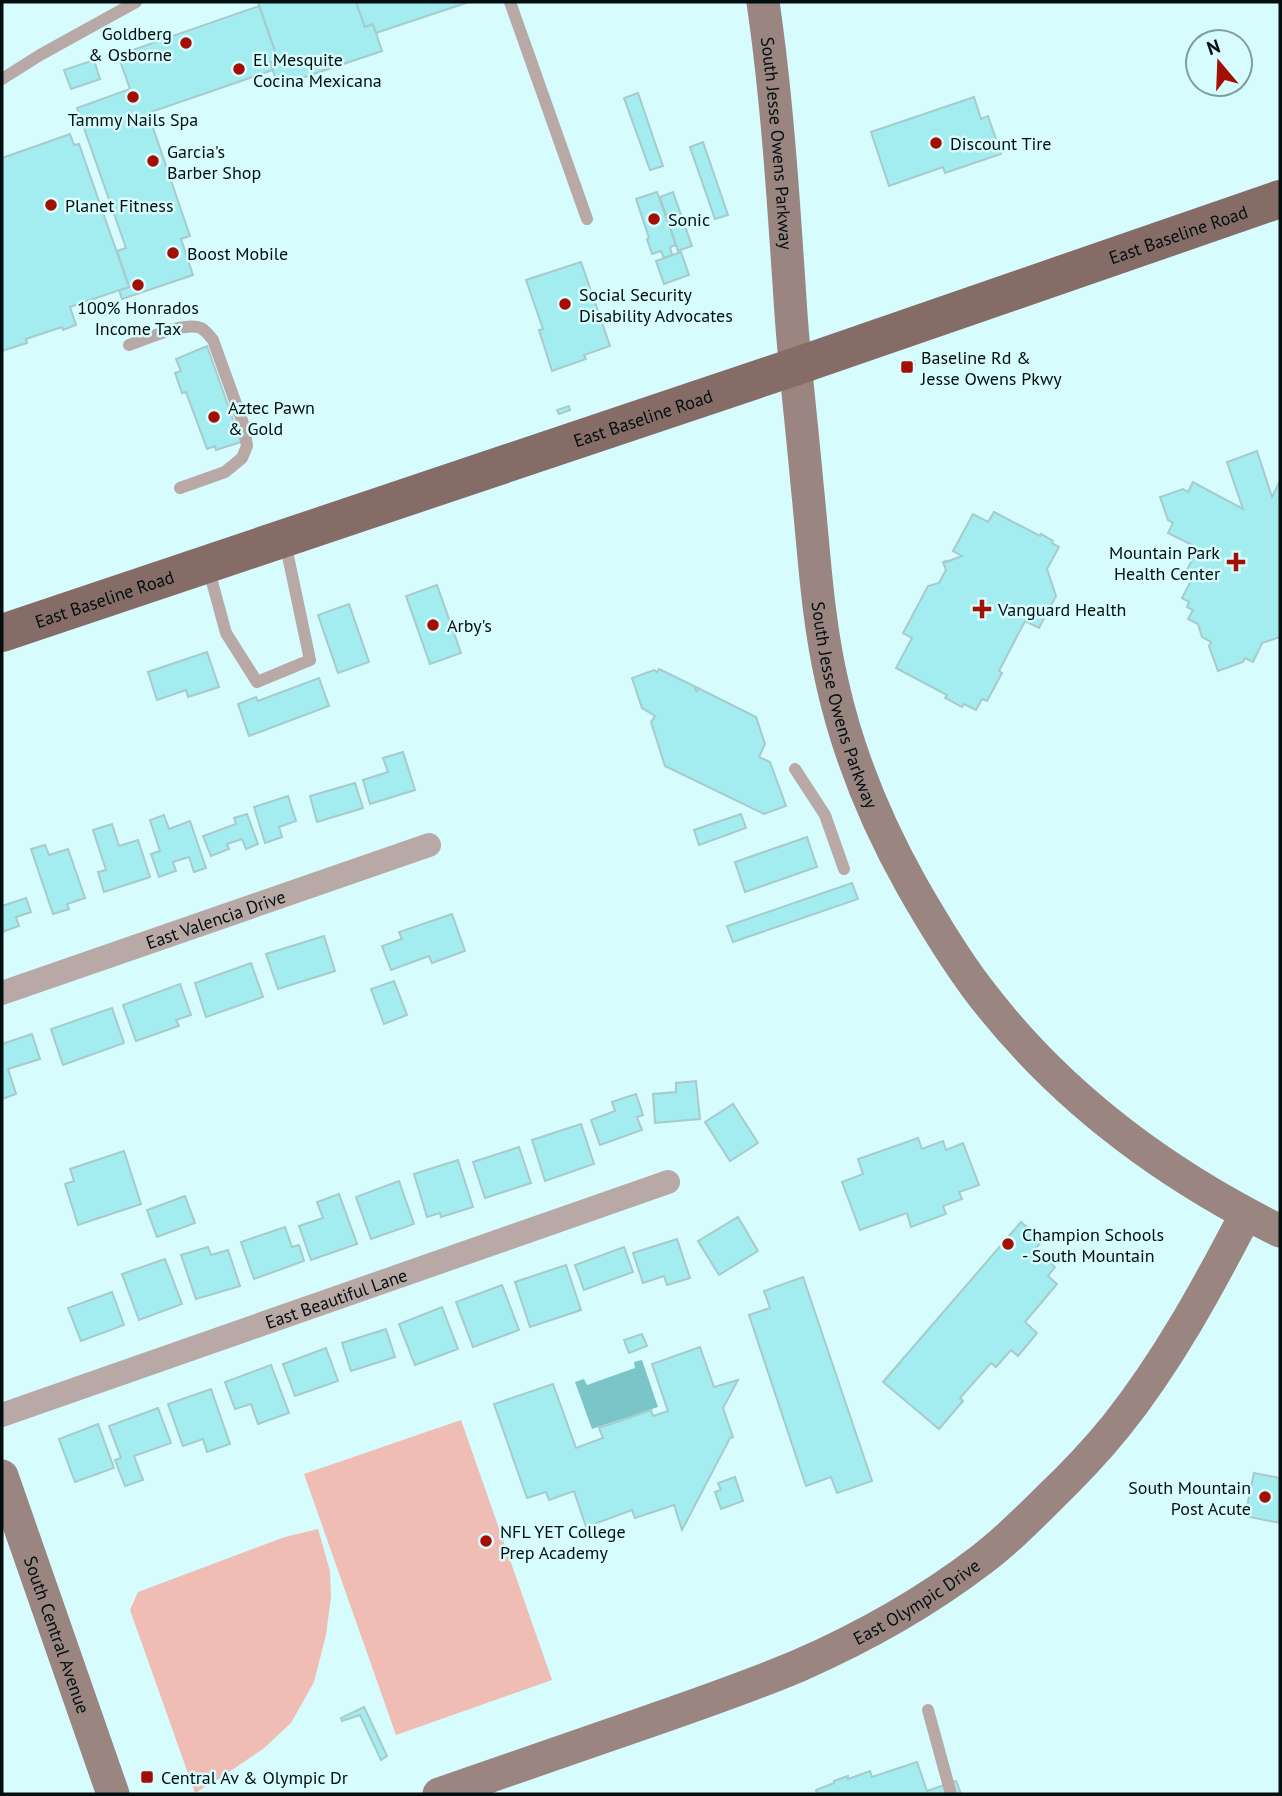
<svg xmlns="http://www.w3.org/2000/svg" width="1282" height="1796" font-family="'PT Sans',sans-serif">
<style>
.green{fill:#efbdb4}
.water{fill:#7bc4c7}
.building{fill:#a3ecf0;stroke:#a7cbcd;stroke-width:2}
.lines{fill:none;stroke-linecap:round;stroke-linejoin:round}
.lane{stroke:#b8a9a6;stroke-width:12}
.street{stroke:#b8a9a6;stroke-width:24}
.secondary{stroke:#9a8581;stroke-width:33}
.primary{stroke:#856c67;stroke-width:38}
.poi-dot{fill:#a40f03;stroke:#d6fcfe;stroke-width:2.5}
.labels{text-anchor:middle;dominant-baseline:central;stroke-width:5;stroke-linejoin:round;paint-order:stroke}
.poi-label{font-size:18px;fill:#030e0e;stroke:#d6fcfe;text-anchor:start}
.street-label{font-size:18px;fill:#030e0e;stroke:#d6fcfe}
</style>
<rect width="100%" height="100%" fill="#d6fcfe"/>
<!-- green -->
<g class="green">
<polygon points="461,1420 552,1680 396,1735 304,1474"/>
<polygon points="318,1529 330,1571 331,1597 326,1635 314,1682 291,1723 263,1749 217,1780 195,1793 130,1610 138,1592 285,1537"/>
</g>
<!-- water -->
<polygon class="water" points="642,1360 658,1407 592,1429 575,1382 584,1379 587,1385 635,1368 634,1362"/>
<!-- building -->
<g class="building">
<polygon points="258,2 356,2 365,27 373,24 382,51 278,86 270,62 278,60"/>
<polygon points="356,2 469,2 376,33 373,24 365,27"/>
<polygon points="259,6 278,60 270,62 273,70 148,113 190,236 181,239 193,275 122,299 119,290 129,287 117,251 126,248 77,108 130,89 118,55"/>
<polygon points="94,60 100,79 71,89 64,70"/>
<polygon points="638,93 663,166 650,170 624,98"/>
<polygon points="974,97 981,119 988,116 1001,154 945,173 943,167 889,186 871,132"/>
<polygon points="70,134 74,145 79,144 129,287 70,307 76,325 63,330 62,327 26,339 27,343 2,351 2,158"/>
<polygon points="703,142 728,215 715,219 690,147"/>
<polygon points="657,192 676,245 670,247 672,255 664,258 661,251 652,254 647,239 649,238 636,199"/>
<polygon points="673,192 692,246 678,251 660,197"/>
<polygon points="681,252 689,275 664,284 656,261"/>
<polygon points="581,262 610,346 584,355 586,359 552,371 539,330 543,329 526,280"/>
<polygon points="207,346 241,442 216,450 215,446 207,449 186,392 182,393 175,373 181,371 176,359"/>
<polygon points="914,361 915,365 904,369 902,365"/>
<polygon points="569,406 570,410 559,414 557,410"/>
<polygon points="1257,451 1272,497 1280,481 1280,637 1262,643 1253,662 1245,658 1243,662 1218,671 1209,646 1211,642 1202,637 1198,624 1188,619 1193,610 1187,607 1189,602 1182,598 1192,579 1184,576 1198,548 1168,533 1173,523 1168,520 1160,497 1183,489 1188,492 1193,482 1243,509 1227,462"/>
<polygon points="994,512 1040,536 1041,534 1053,541 1052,543 1059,547 1047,569 1056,596 1039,628 1025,621 999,671 1002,673 987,701 982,699 976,710 964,704 962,707 945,698 947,695 896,668 912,638 903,633 928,586 939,583 946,570 943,562 946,561 946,562 962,556 953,551 973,514 988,522"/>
<polygon points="437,585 461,653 430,664 406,596"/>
<polygon points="349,604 369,662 338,673 318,615"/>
<polygon points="207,652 219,687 188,697 186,690 157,700 148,672"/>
<polygon points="659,669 696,687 695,690 697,691 698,688 756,717 765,744 759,757 770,762 786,806 764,814 665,766 651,722 655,716 642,708 632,678 654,670 657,672"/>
<polygon points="319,678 329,706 249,736 238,704 256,697 258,701"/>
<polygon points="403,752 415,790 370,804 363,780 388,772 383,758"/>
<polygon points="355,783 363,808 317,822 310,796"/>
<polygon points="288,796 296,821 279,827 282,837 265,843 254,807"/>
<polygon points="247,814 258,844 246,849 242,839 227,844 229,849 211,856 203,836 236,824 234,818"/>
<polygon points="741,814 746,828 699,845 694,830"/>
<polygon points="164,815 169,829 190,821 206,868 194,872 189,857 173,862 176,871 159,877 151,854 160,851 150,820"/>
<polygon points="112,824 119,846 138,840 150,877 104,892 98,872 106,870 93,830"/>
<polygon points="807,837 817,867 745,892 735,862"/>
<polygon points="45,845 49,855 68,849 85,898 67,904 69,909 53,914 31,849"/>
<polygon points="852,883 858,899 733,942 727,926"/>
<polygon points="26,898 31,912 16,917 19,926 2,932 2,906"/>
<polygon points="452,914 465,951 432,963 429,956 391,970 382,946 402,939 399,932"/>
<polygon points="324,936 335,971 278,989 266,954"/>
<polygon points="251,963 263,997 206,1017 195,983"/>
<polygon points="394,981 407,1015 384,1024 371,989"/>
<polygon points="180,984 191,1015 176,1020 179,1026 136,1041 123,1005"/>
<polygon points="112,1008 124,1043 63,1065 51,1029"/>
<polygon points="32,1034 40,1059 8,1069 16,1094 2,1099 2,1044"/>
<polygon points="696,1081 700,1119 655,1123 653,1094 676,1092 676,1083"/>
<polygon points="636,1094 643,1115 637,1117 642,1130 600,1145 591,1120 615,1111 612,1102"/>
<polygon points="733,1104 758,1143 730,1161 705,1122"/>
<polygon points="581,1124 594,1164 545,1181 532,1140"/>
<polygon points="918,1138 922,1149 943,1141 946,1150 963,1143 979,1185 959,1192 962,1199 943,1206 946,1214 911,1227 907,1213 860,1230 842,1182 863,1174 858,1159"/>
<polygon points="519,1147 531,1183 485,1198 473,1162"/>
<polygon points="124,1151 141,1204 78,1225 65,1184 74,1181 70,1169"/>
<polygon points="458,1160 473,1207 441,1217 440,1213 427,1217 414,1174"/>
<polygon points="399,1181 414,1224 371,1239 356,1197"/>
<polygon points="339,1194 357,1244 311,1260 299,1226 323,1218 317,1202"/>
<polygon points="185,1196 195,1223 157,1237 147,1210"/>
<polygon points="738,1217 758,1251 719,1275 698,1241"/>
<polygon points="1021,1222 1043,1240 1035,1249 1055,1267 1048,1276 1057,1284 1025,1322 1037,1333 1018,1356 1011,1350 996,1367 991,1363 960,1398 963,1401 939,1429 883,1382"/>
<polygon points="285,1227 292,1247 299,1245 304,1261 254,1279 241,1242"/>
<polygon points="677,1239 690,1278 667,1285 664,1276 643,1283 633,1253"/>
<polygon points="208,1247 211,1255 228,1250 240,1286 196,1299 181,1255"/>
<polygon points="624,1247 633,1272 584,1290 575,1265"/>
<polygon points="165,1259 182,1304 139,1320 122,1274"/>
<polygon points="566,1265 581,1310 530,1327 515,1282"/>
<polygon points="803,1277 872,1481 837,1493 831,1477 806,1486 749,1315 770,1308 764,1291"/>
<polygon points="502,1285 519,1330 473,1347 456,1302"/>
<polygon points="112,1292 124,1325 81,1341 68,1308"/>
<polygon points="442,1307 458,1349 415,1365 399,1324"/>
<polygon points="386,1329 395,1357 351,1371 342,1343"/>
<polygon points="642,1334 647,1346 629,1353 624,1340"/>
<polygon points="700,1347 714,1387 738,1380 723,1408 733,1437 730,1438 682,1530 674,1505 635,1518 632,1510 586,1527 574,1491 549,1500 546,1492 527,1498 494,1404 553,1384 576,1448 603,1438 599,1428 651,1410 653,1416 668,1411 652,1364"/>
<polygon points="326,1348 338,1381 295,1396 283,1364"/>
<polygon points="271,1365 289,1413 258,1424 251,1404 235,1409 225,1382"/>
<polygon points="211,1389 230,1444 207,1452 203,1439 183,1446 168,1404"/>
<polygon points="158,1408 171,1443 134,1456 143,1480 125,1486 115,1460 121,1458 109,1426"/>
<polygon points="98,1424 114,1468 75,1482 59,1439"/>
<polygon points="1254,1473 1280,1478 1280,1523 1245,1516"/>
<polygon points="735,1477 743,1501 721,1509 715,1492 721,1490 718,1483"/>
<polygon points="364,1707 387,1756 381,1760 360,1715 342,1721 341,1718"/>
<polygon points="917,1762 927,1791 956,1781 961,1794 817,1794 816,1790 834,1783 834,1781 848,1776 848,1779 870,1771 872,1777"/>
</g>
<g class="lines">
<!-- lane -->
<g class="lane">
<polyline points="510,2 587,219"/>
<polyline points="2,79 40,55 136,2"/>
<path d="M129,345C147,339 184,321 201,328C206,331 209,335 213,340L244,426L247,446L242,458L225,472L180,488"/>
<polyline points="208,567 226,633 257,682 310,660 285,542"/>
<polyline points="795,769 825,815 844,869"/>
<polyline points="928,1710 951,1794"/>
</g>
<!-- street -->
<g class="street">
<path id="s1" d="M2,993L429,845"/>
<path id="s2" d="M2,1415L668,1182"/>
</g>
<!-- secondary -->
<g class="secondary">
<path id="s3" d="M763,2C778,105 784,210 791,314C795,370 802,427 807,484C814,550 817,617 832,682C848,754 876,822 912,886C932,921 953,956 977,988C1056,1093 1163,1173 1280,1231"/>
<path id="s4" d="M2,1476L113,1794"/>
<path id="s5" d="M439,1794C507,1770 576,1747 644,1723C696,1705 748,1687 798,1666C862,1638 926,1602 981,1560C1005,1542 1027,1520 1048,1499C1072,1476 1095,1452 1116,1426C1168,1361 1208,1287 1246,1214"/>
</g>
<!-- primary -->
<path class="primary" id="s6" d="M2,633L797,366L1280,199"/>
</g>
<!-- markers -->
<g class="poi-dot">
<circle cx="186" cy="43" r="7"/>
<circle cx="239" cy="69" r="7"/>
<circle cx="133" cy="97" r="7"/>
<circle cx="936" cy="143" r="7"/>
<circle cx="153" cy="161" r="7"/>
<circle cx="51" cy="205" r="7"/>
<circle cx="654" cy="219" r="7"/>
<circle cx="173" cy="253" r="7"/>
<circle cx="138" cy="285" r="7"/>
<circle cx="565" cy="304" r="7"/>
<rect x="900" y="360" width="14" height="14" rx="3.5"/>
<circle cx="214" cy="417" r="7"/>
<path d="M1232.5 551.5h7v7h7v7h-7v7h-7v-7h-7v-7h7z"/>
<path d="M978.5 598.5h7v7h7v7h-7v7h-7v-7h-7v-7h7z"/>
<circle cx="433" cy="625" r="7"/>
<circle cx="1008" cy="1244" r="7"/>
<circle cx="1265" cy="1497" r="7"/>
<circle cx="486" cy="1541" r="7"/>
<rect x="140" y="1770" width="14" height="14" rx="3.5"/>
</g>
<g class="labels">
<!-- poi labels -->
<g class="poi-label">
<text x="172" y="33" text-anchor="end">Goldberg<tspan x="172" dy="21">&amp; Osborne</tspan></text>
<text x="253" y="59">El Mesquite<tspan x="253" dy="21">Cocina Mexicana</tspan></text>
<text x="133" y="119" text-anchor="middle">Tammy Nails Spa</text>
<text x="950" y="143">Discount Tire</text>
<text x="167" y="151">Garcia's<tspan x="167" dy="21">Barber Shop</tspan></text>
<text x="65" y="205">Planet Fitness</text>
<text x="668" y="219">Sonic</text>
<text x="187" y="253">Boost Mobile</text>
<text x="579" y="294">Social Security<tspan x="579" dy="21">Disability Advocates</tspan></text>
<text x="138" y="307" text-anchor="middle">100% Honrados<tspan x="138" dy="21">Income Tax</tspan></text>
<text x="921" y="357">Baseline Rd &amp;<tspan x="921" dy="21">Jesse Owens Pkwy</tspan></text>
<text x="228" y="407">Aztec Pawn<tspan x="228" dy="21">&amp; Gold</tspan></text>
<text x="1220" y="552" text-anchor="end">Mountain Park<tspan x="1220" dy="21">Health Center</tspan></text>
<text x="998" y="609">Vanguard Health</text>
<text x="447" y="625">Arby's</text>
<text x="1022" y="1234">Champion Schools<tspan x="1022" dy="21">- South Mountain</tspan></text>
<text x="1251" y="1487" text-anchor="end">South Mountain<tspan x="1251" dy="21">Post Acute</tspan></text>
<text x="500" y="1531">NFL YET College<tspan x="500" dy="21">Prep Academy</tspan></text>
<text x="161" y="1777">Central Av &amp; Olympic Dr</text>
</g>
<!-- street labels -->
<g class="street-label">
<text stroke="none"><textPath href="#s3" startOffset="142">South Jesse Owens Parkway</textPath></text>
<text stroke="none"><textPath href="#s6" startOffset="1242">East Baseline Road</textPath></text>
<text stroke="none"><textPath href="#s6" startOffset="676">East Baseline Road</textPath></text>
<text stroke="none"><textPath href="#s6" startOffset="108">East Baseline Road</textPath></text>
<text stroke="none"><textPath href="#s3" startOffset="709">South Jesse Owens Parkway</textPath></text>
<text stroke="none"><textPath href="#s1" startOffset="226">East Valencia Drive</textPath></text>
<text stroke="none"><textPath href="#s2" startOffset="354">East Beautiful Lane</textPath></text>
<text stroke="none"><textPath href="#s5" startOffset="516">East Olympic Drive</textPath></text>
<text stroke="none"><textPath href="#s4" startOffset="168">South Central Avenue</textPath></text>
</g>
</g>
<!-- border -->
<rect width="1282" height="1796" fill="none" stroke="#030e0e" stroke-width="7"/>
<!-- north arrow -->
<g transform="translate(1219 63) rotate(341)"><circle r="33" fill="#d6fcfe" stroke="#829d9e" stroke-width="2"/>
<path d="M0-5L12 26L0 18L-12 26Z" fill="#a40f03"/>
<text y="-10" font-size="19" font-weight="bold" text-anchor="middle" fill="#030e0e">N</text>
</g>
</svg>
